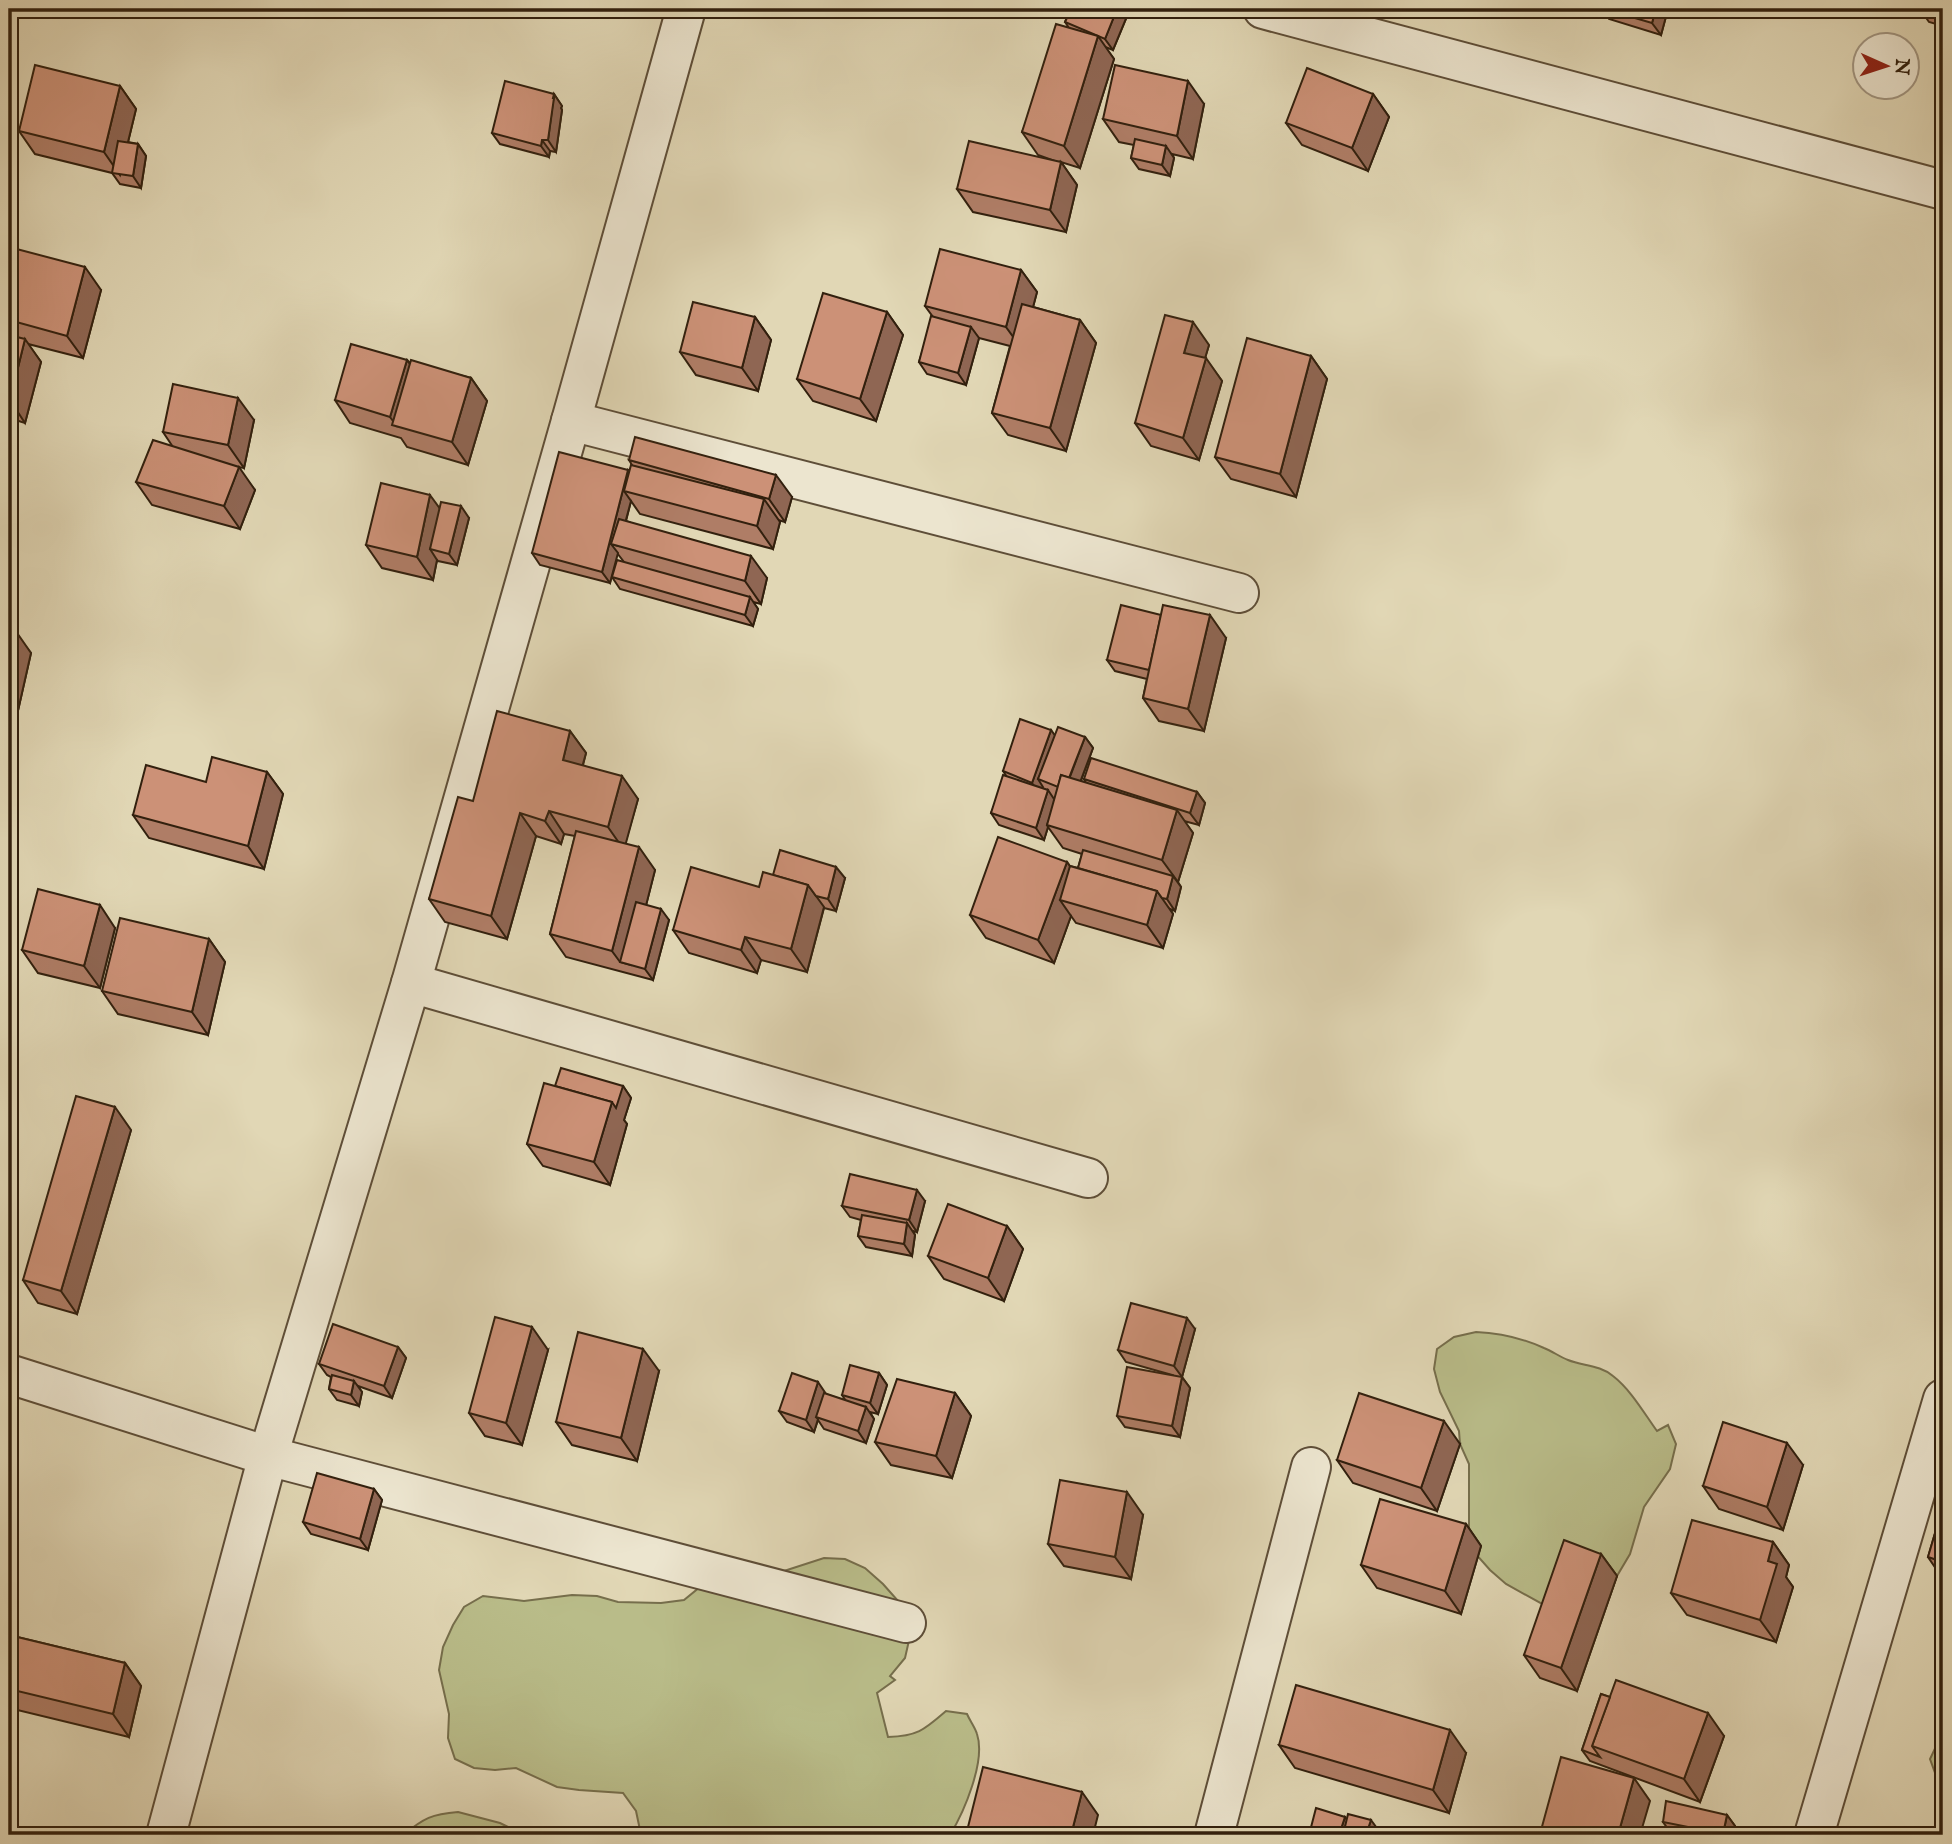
<svg xmlns="http://www.w3.org/2000/svg" width="1952" height="1844" font-family="'IM FELL English',serif">
<style>
.green{fill:#b9bc89;stroke:#766e4c;stroke-width:2}
.lines{fill:none;stroke-linecap:round;stroke-linejoin:round}
.street-casing{stroke:#5e4e38;stroke-width:42}
.street{stroke:#ece5cf;stroke-width:38}
.wall{fill:#af7d66;stroke:#32200e;stroke-width:2}
.shaded-wall{fill:#8f6653;stroke:#32200e;stroke-width:2}
.building{fill:#cc9177;stroke:#32200e;stroke-width:2}
</style>
<rect width="100%" height="100%" fill="#e1d7b5"/>
<filter id="stains"><feTurbulence type="fractalNoise" baseFrequency=".00286" numOctaves="4"/><feColorMatrix values="0 0 0 0 .2 0 0 0 0 .09 0 0 0 0 .02 0 0 0 .5 -.17"/></filter>
<radialGradient id="worn" r=".72"><stop offset=".6" stop-color="#630" stop-opacity="0"/><stop offset="1" stop-color="#630" stop-opacity=".3"/></radialGradient>
<!-- green -->
<g class="green">
<path d="M1476,1332C1500,1333 1522,1338 1544,1348C1552,1351 1560,1357 1568,1360C1583,1366 1600,1365 1613,1376C1631,1390 1644,1413 1657,1431L1668,1425L1676,1444L1670,1469L1644,1507L1630,1554L1617,1576L1609,1598L1544,1605L1506,1584L1490,1570L1474,1552L1469,1532V1464L1460,1444L1459,1431L1440,1392L1434,1369L1437,1349L1454,1337Z"/>
<path d="M824,1558L845,1559L865,1568L883,1584L899,1602L910,1636L905,1658L890,1676L895,1680L877,1693L888,1737C918,1736 924,1730 946,1711L967,1714C970,1721 975,1727 977,1734C986,1761 964,1812 950,1835H635L640,1830L636,1811L623,1793L579,1790L557,1787L516,1768L495,1770L474,1768L455,1759L448,1738L449,1714L439,1670L443,1647L453,1625L464,1607L483,1596L524,1601L572,1595L597,1596L618,1602L661,1603L684,1600L700,1587L784,1571Z"/>
<polygon points="1943,1724 1943,1783 1938,1781 1930,1759 1940,1738"/>
<path d="M458,1812L500,1823L525,1835H403C424,1818 432,1814 458,1812Z"/>
</g>
<g class="lines">
<!-- street casing -->
<g class="street-casing">
<g id="street">
<polyline points="1263,9 1943,190"/>
<polyline points="571,421 1239,593"/>
<polyline points="411,983 1088,1178"/>
<polyline points="9,1374 268,1456 906,1623"/>
<polyline points="166,1835 268,1456 411,983 571,421 686,9"/>
<polyline points="1214,1835 1311,1467"/>
<polyline points="1814,1835 1943,1399"/>
</g>
</g>
<!-- street -->
<use href="#street" class="street"/>
</g>
<!-- wall -->
<g class="wall">
<polygon points="1071,9 1130,9 1113,50 1105,47 1114,59 1080,168 1061,162 1077,185 1066,232 973,212 957,189 1058,162 1038,155 1022,132 1069,28 1065,22"/>
<polygon points="1602,9 1668,9 1661,35 1609,19"/>
<polygon points="1920,9 1943,9 1943,26 1929,22"/>
<polygon points="120,86 136,109 128,142 138,144 146,156 141,188 120,184 112,173 35,154 19,131"/>
<polygon points="554,94 562,106 561,108 562,110 556,152 550,151 549,157 500,144 492,133"/>
<polygon points="1373,94 1389,117 1368,171 1302,145 1286,123"/>
<polygon points="1204,104 1193,159 1172,154 1174,158 1170,176 1139,169 1131,158 1134,145 1119,142 1103,119"/>
<polygon points="9,247 101,290 83,358 28,344 41,362 25,423 9,418"/>
<polygon points="1021,270 1037,292 1033,307 1080,320 1096,343 1066,451 1008,435 992,413 1010,346 979,338 966,385 927,374 919,362 933,317 925,306"/>
<polygon points="887,312 903,335 876,421 813,401 797,379"/>
<polygon points="755,317 771,340 758,391 696,375 680,352"/>
<polygon points="1209,345 1205,358 1222,381 1199,460 1151,446 1135,423"/>
<polygon points="1311,356 1327,379 1296,497 1231,479 1215,457"/>
<polygon points="407,360 410,363 471,378 487,401 468,465 407,447 401,438 350,423 335,400"/>
<polygon points="254,420 244,468 237,467 255,490 240,529 152,505 136,482 173,447 163,432"/>
<polygon points="629,460 792,497 785,522 778,520 780,522 773,549 640,514 631,501 626,521 767,578 761,604 753,602 758,609 753,626 620,589 612,577 624,562 617,553 610,583 540,565 532,553 629,472 632,465"/>
<polygon points="440,508 469,518 457,565 438,561 437,560 433,580 382,568 366,545"/>
<polygon points="9,628 31,653 17,715 9,713"/>
<polygon points="1226,638 1204,731 1159,721 1143,698 1147,679 1115,671 1107,660"/>
<polygon points="1051,730 1054,735 1085,737 1093,748 1081,781 1086,783 1084,779 1197,792 1205,803 1199,825 1184,821 1193,833 1178,882 1181,887 1175,911 1170,909 1173,914 1163,948 1076,923 1071,916 1054,963 986,938 970,915 1067,862 1070,866 1078,868 1082,854 1063,848 1048,827 1044,840 999,825 991,813 1007,777 1003,771"/>
<polygon points="570,731 586,753 583,765 638,799 625,844 655,870 646,905 669,920 653,980 566,957 550,934 575,836 564,834 561,844 536,836 507,939 445,922 429,899 473,801"/>
<polygon points="267,772 283,794 264,869 149,838 133,815"/>
<polygon points="773,875 845,878 836,911 824,908 807,972 761,960 757,973 689,953 673,930 759,887"/>
<polygon points="115,928 100,988 38,973 22,950"/>
<polygon points="209,939 225,962 208,1035 118,1014 102,991"/>
<polygon points="555,1086 623,1086 631,1098 624,1120 627,1124 610,1185 543,1166 527,1144"/>
<polygon points="131,1130 77,1314 38,1303 23,1280"/>
<polygon points="925,1201 917,1232 913,1231 915,1235 912,1256 866,1247 858,1236 861,1220 850,1217 842,1206"/>
<polygon points="1007,1226 1023,1249 1004,1301 944,1279 928,1256"/>
<polygon points="1195,1329 1182,1377 1190,1388 1180,1437 1125,1427 1117,1416 1172,1375 1126,1362 1118,1350"/>
<polygon points="398,1347 406,1358 392,1398 358,1386 362,1392 359,1406 337,1400 329,1389 331,1377 327,1375 319,1364"/>
<polygon points="548,1350 522,1445 485,1436 469,1413"/>
<polygon points="659,1371 637,1461 572,1445 556,1422"/>
<polygon points="879,1373 887,1385 878,1414 870,1412 874,1419 866,1443 824,1429 818,1420 814,1432 787,1422 779,1411 826,1394 846,1401 842,1395"/>
<polygon points="955,1393 971,1416 952,1478 891,1465 875,1442"/>
<polygon points="1460,1444 1437,1511 1353,1483 1337,1460"/>
<polygon points="1803,1465 1783,1530 1719,1509 1703,1486"/>
<polygon points="374,1489 382,1500 368,1550 311,1534 303,1522"/>
<polygon points="1943,1506 1943,1579 1928,1557"/>
<polygon points="1143,1515 1131,1579 1064,1566 1048,1544"/>
<polygon points="1466,1524 1481,1546 1461,1614 1377,1588 1361,1565"/>
<polygon points="1773,1542 1789,1565 1786,1577 1793,1587 1776,1642 1687,1615 1671,1593"/>
<polygon points="1601,1554 1617,1576 1577,1691 1540,1678 1524,1655"/>
<polygon points="9,1635 125,1663 141,1686 129,1737 9,1708"/>
<polygon points="1601,1694 1724,1736 1700,1802 1590,1761 1582,1750"/>
<polygon points="1279,1745 1466,1753 1449,1813 1295,1768"/>
<polygon points="1727,1815 1735,1826 1733,1835 1680,1835 1671,1833 1663,1822"/>
</g>
<!-- shaded-wall -->
<g class="shaded-wall">
<polygon points="1117,9 1130,9 1113,50 1105,39"/>
<polygon points="1656,9 1668,9 1661,35 1652,23"/>
<polygon points="1098,36 1114,59 1080,168 1064,146"/>
<polygon points="1188,81 1204,104 1193,159 1177,136"/>
<polygon points="120,86 136,109 120,175 104,152"/>
<polygon points="554,94 562,106 561,108 562,110 556,152 548,140"/>
<polygon points="1373,94 1389,117 1368,171 1352,148"/>
<polygon points="542,140 550,151 549,157 541,146"/>
<polygon points="138,144 146,156 141,188 133,176"/>
<polygon points="1166,146 1174,158 1170,176 1162,165"/>
<polygon points="1061,162 1077,185 1066,232 1050,210"/>
<polygon points="85,267 101,290 83,358 67,336"/>
<polygon points="1021,270 1037,292 1022,349 1006,327"/>
<polygon points="887,312 903,335 876,421 860,399"/>
<polygon points="755,317 771,340 758,391 742,368"/>
<polygon points="1080,320 1096,343 1066,451 1050,428"/>
<polygon points="1193,322 1209,345 1200,375 1184,353"/>
<polygon points="971,327 979,338 966,385 958,373"/>
<polygon points="25,339 41,362 25,423 10,400"/>
<polygon points="1311,356 1327,379 1296,497 1280,474"/>
<polygon points="1206,358 1222,381 1199,460 1183,438"/>
<polygon points="407,360 423,383 397,426 390,417"/>
<polygon points="471,378 487,401 468,465 452,442"/>
<polygon points="238,398 254,420 244,468 228,445"/>
<polygon points="239,467 255,490 240,529 224,506"/>
<polygon points="628,470 636,481 624,491 631,501 619,546 611,544 618,553 610,583 602,572"/>
<polygon points="776,475 792,497 785,522 769,499"/>
<polygon points="430,495 446,517 430,549 437,560 433,580 417,557"/>
<polygon points="764,499 780,522 773,549 757,526"/>
<polygon points="461,506 469,518 457,565 449,554"/>
<polygon points="751,556 767,578 761,604 745,581"/>
<polygon points="750,597 758,609 753,626 745,615"/>
<polygon points="1210,615 1226,638 1204,731 1188,709"/>
<polygon points="15,630 31,653 17,715 9,703 9,658"/>
<polygon points="1051,730 1059,741 1038,779 1043,787 1040,795 1032,783"/>
<polygon points="570,731 586,753 578,782 563,760"/>
<polygon points="1085,737 1093,748 1073,801 1065,790"/>
<polygon points="267,772 283,794 264,869 248,846"/>
<polygon points="622,776 638,799 624,850 608,827"/>
<polygon points="1048,790 1056,802 1047,825 1048,827 1044,840 1036,828"/>
<polygon points="1197,792 1205,803 1199,825 1190,813"/>
<polygon points="1177,810 1193,833 1178,882 1162,860"/>
<polygon points="549,811 564,834 561,844 545,821"/>
<polygon points="520,813 536,836 507,939 491,916"/>
<polygon points="639,847 655,870 631,965 620,962 612,951"/>
<polygon points="1067,862 1082,884 1060,900 1071,916 1054,963 1038,940"/>
<polygon points="836,867 845,878 836,911 828,899"/>
<polygon points="1173,876 1181,887 1175,911 1167,899"/>
<polygon points="808,885 824,907 807,972 791,949"/>
<polygon points="1157,891 1173,914 1163,948 1147,925"/>
<polygon points="100,905 115,928 100,988 84,966"/>
<polygon points="661,909 669,920 653,980 645,969"/>
<polygon points="745,937 761,960 757,973 741,950"/>
<polygon points="209,939 225,962 208,1035 192,1012"/>
<polygon points="623,1086 631,1098 624,1120 627,1124 610,1185 594,1162 612,1102"/>
<polygon points="115,1107 131,1130 77,1314 61,1291"/>
<polygon points="917,1190 925,1201 917,1232 909,1220"/>
<polygon points="907,1223 915,1235 912,1256 904,1244"/>
<polygon points="1007,1226 1023,1249 1004,1301 988,1278"/>
<polygon points="1187,1318 1195,1329 1182,1377 1190,1388 1180,1437 1172,1426 1182,1377 1174,1366"/>
<polygon points="532,1327 548,1350 522,1445 506,1423"/>
<polygon points="398,1347 406,1358 392,1398 384,1386"/>
<polygon points="643,1349 659,1371 637,1461 621,1438"/>
<polygon points="879,1373 887,1385 878,1414 870,1403"/>
<polygon points="354,1381 362,1392 359,1406 351,1395"/>
<polygon points="818,1382 826,1394 818,1418 816,1417 818,1419 814,1432 806,1420"/>
<polygon points="955,1393 971,1416 952,1478 936,1456"/>
<polygon points="866,1407 874,1419 866,1443 858,1431"/>
<polygon points="1444,1421 1460,1444 1437,1511 1421,1488"/>
<polygon points="1787,1443 1803,1465 1783,1530 1767,1507"/>
<polygon points="374,1489 382,1500 368,1550 360,1539"/>
<polygon points="1127,1492 1143,1515 1131,1579 1115,1557"/>
<polygon points="1466,1524 1481,1546 1461,1614 1445,1591"/>
<polygon points="1773,1542 1789,1565 1786,1577 1793,1587 1776,1642 1760,1620 1768,1561"/>
<polygon points="1601,1554 1617,1576 1577,1691 1561,1668"/>
<polygon points="125,1663 141,1686 129,1737 113,1714"/>
<polygon points="1708,1713 1724,1736 1700,1802 1684,1779"/>
<polygon points="1450,1730 1466,1753 1449,1813 1433,1790"/>
<polygon points="1634,1778 1650,1801 1640,1835 1618,1835"/>
<polygon points="1082,1792 1098,1815 1093,1835 1071,1835"/>
<polygon points="1727,1815 1735,1826 1733,1835 1723,1834"/>
<polygon points="1345,1817 1353,1828 1351,1835 1339,1835"/>
<polygon points="1371,1820 1379,1831 1378,1835 1366,1835"/>
</g>
<!-- building -->
<g class="building">
<polygon points="1071,9 1117,9 1105,39 1065,22"/>
<polygon points="1604,9 1656,9 1652,23"/>
<polygon points="1056,24 1098,36 1064,146 1022,132"/>
<polygon points="35,65 120,86 104,152 19,131"/>
<polygon points="1115,65 1188,81 1177,136 1103,119"/>
<polygon points="1307,68 1373,94 1352,148 1286,123"/>
<polygon points="505,81 554,94 553,98 554,98 548,140 542,140 541,146 492,133"/>
<polygon points="1135,139 1166,146 1162,165 1131,158"/>
<polygon points="118,141 138,144 133,176 112,173"/>
<polygon points="969,141 1061,162 1050,210 957,189"/>
<polygon points="9,247 85,267 67,336 9,320"/>
<polygon points="940,249 1021,270 1006,327 925,306"/>
<polygon points="823,293 887,312 860,399 797,379"/>
<polygon points="693,302 755,317 742,368 680,352"/>
<polygon points="1022,304 1080,320 1050,428 992,413"/>
<polygon points="1165,315 1193,322 1184,353 1206,358 1183,438 1135,423"/>
<polygon points="931,316 971,327 958,373 919,362"/>
<polygon points="9,335 25,339 10,400 9,400"/>
<polygon points="1247,338 1311,356 1280,474 1215,457"/>
<polygon points="351,344 407,360 390,417 335,400"/>
<polygon points="411,360 471,378 452,442 392,425"/>
<polygon points="173,384 238,398 228,445 163,432"/>
<polygon points="635,437 776,475 769,499 629,460"/>
<polygon points="153,440 239,467 224,506 136,482"/>
<polygon points="559,452 628,470 602,572 532,553"/>
<polygon points="631,465 764,499 757,526 624,491"/>
<polygon points="381,483 430,495 417,557 366,545"/>
<polygon points="441,502 461,506 449,554 430,549"/>
<polygon points="619,519 751,556 745,581 611,544"/>
<polygon points="617,560 750,597 745,615 612,577"/>
<polygon points="1121,605 1161,615 1149,670 1107,660"/>
<polygon points="1163,605 1210,615 1188,709 1143,698"/>
<polygon points="9,628 15,630 9,658"/>
<polygon points="497,711 570,731 563,760 622,776 608,827 549,811 545,821 520,813 491,916 429,899 458,797 473,801"/>
<polygon points="1020,719 1051,730 1032,783 1003,771"/>
<polygon points="1058,727 1085,737 1069,778 1061,775 1058,787 1038,779"/>
<polygon points="212,757 267,772 248,846 133,815 146,765 206,782"/>
<polygon points="1091,758 1197,792 1190,813 1084,779"/>
<polygon points="1003,775 1048,790 1036,828 991,813"/>
<polygon points="1061,775 1177,810 1162,860 1047,825"/>
<polygon points="576,831 639,847 612,951 550,934"/>
<polygon points="998,837 1067,862 1038,940 970,915"/>
<polygon points="780,850 836,867 828,899 816,896 808,885 773,875"/>
<polygon points="1083,850 1173,876 1167,899 1162,898 1157,891 1078,868"/>
<polygon points="1070,866 1157,891 1147,925 1060,900"/>
<polygon points="691,867 759,887 763,872 808,885 791,949 745,937 741,950 673,930"/>
<polygon points="38,889 100,905 84,966 22,950"/>
<polygon points="636,902 661,909 645,969 620,962"/>
<polygon points="120,918 209,939 192,1012 102,991"/>
<polygon points="561,1068 623,1086 616,1108 612,1102 555,1086"/>
<polygon points="544,1083 612,1102 594,1162 527,1144"/>
<polygon points="76,1096 115,1107 61,1291 23,1280"/>
<polygon points="850,1174 917,1190 909,1220 842,1206"/>
<polygon points="948,1204 1007,1226 988,1278 928,1256"/>
<polygon points="862,1215 907,1223 904,1244 858,1236"/>
<polygon points="1131,1303 1187,1318 1174,1366 1118,1350"/>
<polygon points="495,1317 532,1327 506,1423 469,1413"/>
<polygon points="333,1324 398,1347 384,1386 319,1364"/>
<polygon points="578,1332 643,1349 621,1438 556,1422"/>
<polygon points="850,1365 879,1373 870,1403 842,1395"/>
<polygon points="1127,1367 1182,1377 1172,1426 1117,1416"/>
<polygon points="792,1373 818,1382 806,1420 779,1411"/>
<polygon points="332,1375 354,1381 351,1395 329,1389"/>
<polygon points="897,1379 955,1393 936,1456 875,1442"/>
<polygon points="824,1393 866,1407 858,1431 816,1417"/>
<polygon points="1359,1393 1444,1421 1421,1488 1337,1460"/>
<polygon points="1723,1422 1787,1443 1767,1507 1703,1486"/>
<polygon points="317,1473 374,1489 360,1539 303,1522"/>
<polygon points="1060,1480 1127,1492 1115,1557 1048,1544"/>
<polygon points="1380,1499 1466,1524 1445,1591 1361,1565"/>
<polygon points="1943,1506 1943,1562 1928,1557"/>
<polygon points="1692,1520 1773,1542 1768,1561 1777,1564 1760,1620 1671,1593"/>
<polygon points="1564,1540 1601,1554 1561,1668 1524,1655"/>
<polygon points="9,1635 125,1663 113,1714 9,1689"/>
<polygon points="1616,1680 1708,1713 1684,1779 1592,1746"/>
<polygon points="1296,1685 1450,1730 1433,1790 1279,1745"/>
<polygon points="1601,1694 1610,1697 1592,1746 1600,1757 1582,1750"/>
<polygon points="1561,1757 1634,1778 1618,1835 1540,1834"/>
<polygon points="983,1767 1082,1792 1071,1835 966,1835"/>
<polygon points="1666,1801 1727,1815 1723,1834 1663,1822"/>
<polygon points="1316,1808 1345,1817 1339,1835 1309,1835"/>
<polygon points="1348,1814 1371,1820 1366,1835 1343,1835"/>
<polygon points="9,1828 31,1835 9,1835"/>
</g>
<!-- margin -->
<rect width="1952" height="1844" fill="none" stroke="#e1d7b5" stroke-width="35"/>
<rect x="10" y="10" width="1931" height="1823" fill="none" stroke="#32200e" stroke-width="3.5"/>
<rect x="18" y="18" width="1917" height="1809" fill="none" stroke="#32200e" stroke-width="2"/>
<!-- north arrow -->
<g transform="translate(1886 66) rotate(93)"><circle r="33" fill="#ece5cf" stroke="#a29682" stroke-width="2"/>
<path d="M0-5L12 26L0 18L-12 26Z" fill="#8f2418"/>
<text y="-10" font-size="19" font-weight="bold" text-anchor="middle" fill="#32200e">N</text>
</g>
<rect width="100%" height="100%" filter="url(#stains)"/>
<rect width="100%" height="100%" fill="url(#worn)"/>
</svg>
